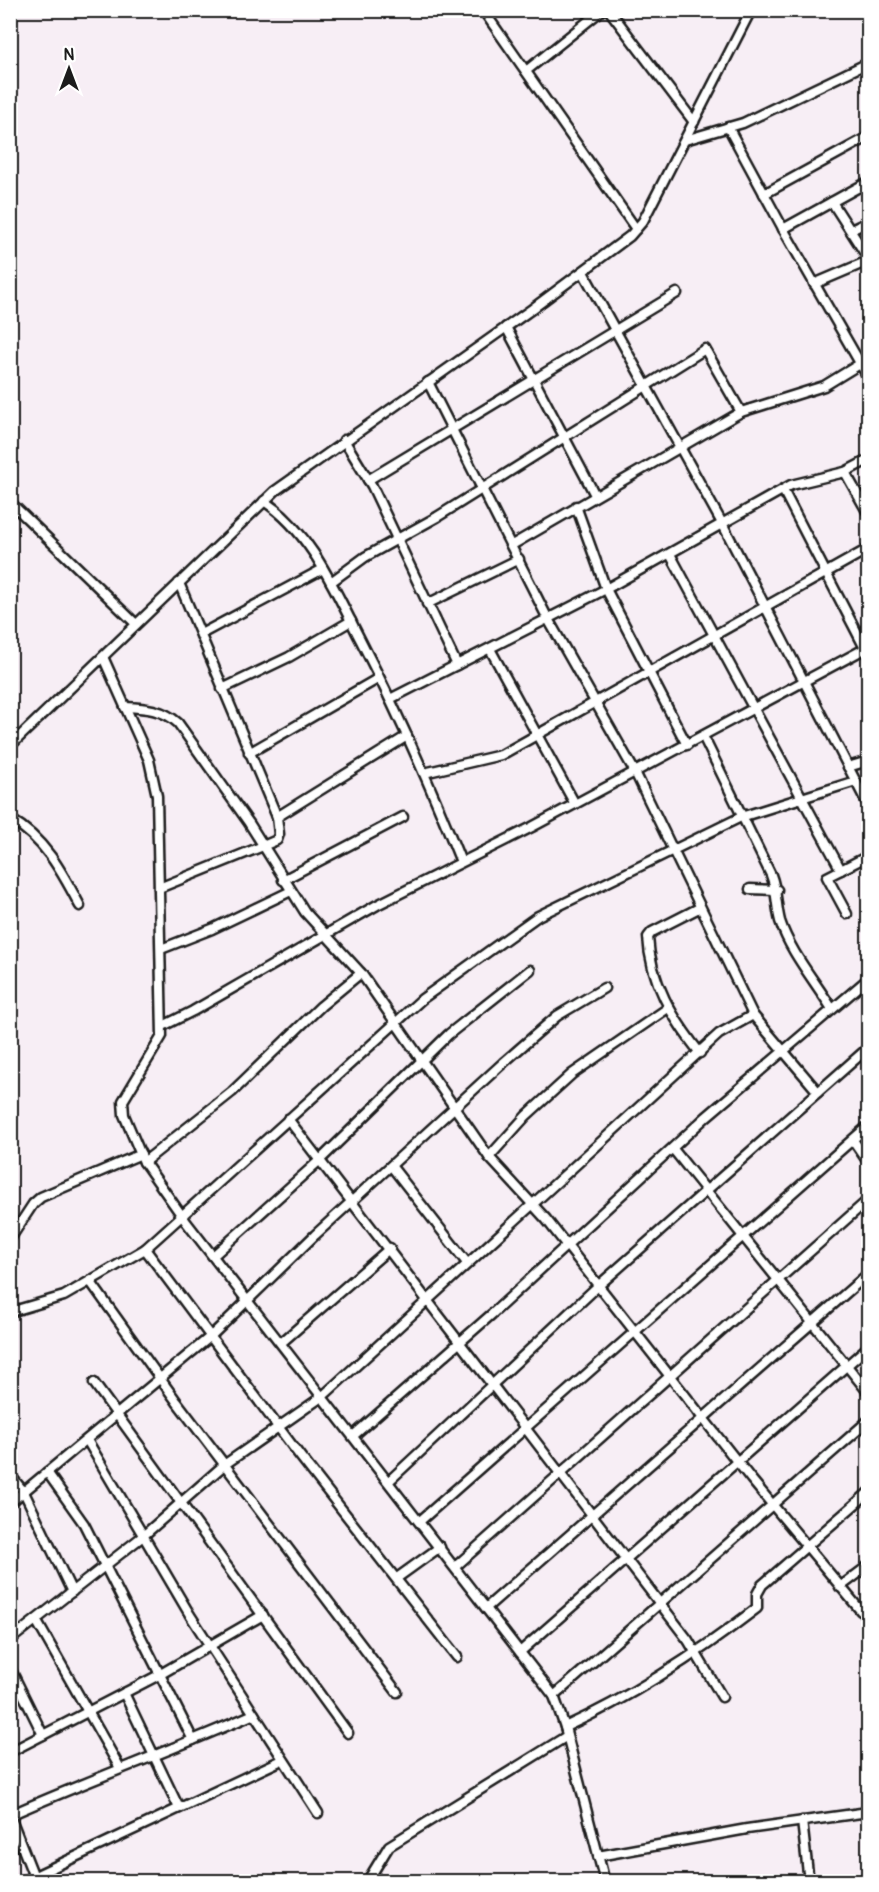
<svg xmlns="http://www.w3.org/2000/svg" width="879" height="1892" font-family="Pangolin,sans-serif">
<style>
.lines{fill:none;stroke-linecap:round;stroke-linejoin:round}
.minor-casing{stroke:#1c1c1c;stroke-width:13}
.minor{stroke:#fff;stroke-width:8}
</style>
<rect width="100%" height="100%" fill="#f7eef5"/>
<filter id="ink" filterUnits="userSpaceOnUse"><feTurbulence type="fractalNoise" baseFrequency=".0167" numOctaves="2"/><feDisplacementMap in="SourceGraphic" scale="12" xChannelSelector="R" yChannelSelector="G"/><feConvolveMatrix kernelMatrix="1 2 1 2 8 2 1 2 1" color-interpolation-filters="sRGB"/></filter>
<g filter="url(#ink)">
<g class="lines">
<!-- minor casing -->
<g class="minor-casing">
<g id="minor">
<polyline points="483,10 636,229"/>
<polyline points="609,10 694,122"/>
<polyline points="526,71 602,10"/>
<polyline points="728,127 786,234 868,377"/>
<polyline points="685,140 743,123 868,63"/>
<polyline points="764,194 868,137"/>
<polyline points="832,202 868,258"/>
<polyline points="783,229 868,182"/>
<polyline points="851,230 868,222"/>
<polyline points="583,272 723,525 868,805"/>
<polyline points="814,284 868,261"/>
<polyline points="506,327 595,495"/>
<polyline points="428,382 548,619 635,772 753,1015 818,1092"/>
<polyline points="741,412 824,386 868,359"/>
<polyline points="344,440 372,486 457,665"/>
<polyline points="845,472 868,513"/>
<polyline points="368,480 677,293"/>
<polyline points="783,490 868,654"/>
<path d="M264,501C312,533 335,591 361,641C398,713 431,787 461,862"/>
<polyline points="10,502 136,624"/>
<polyline points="576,506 606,589 687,745"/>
<polyline points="670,554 841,870"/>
<polyline points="331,582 365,557 437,517 705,349 741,412 512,545"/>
<polyline points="427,604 519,559"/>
<polyline points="201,634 323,569"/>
<polyline points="490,649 575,804"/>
<polyline points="103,657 149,760 157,796 162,1036 123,1101 124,1115 144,1162 187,1223 554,1696 565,1727 605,1882"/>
<polyline points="222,689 289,657 351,621"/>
<polyline points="390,699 606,589 791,485 845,472 868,460"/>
<path d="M125,707C145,708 163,709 178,723L249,823L305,912L361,973L489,1157L546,1219L751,1479L861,1611"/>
<path d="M703,736L771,875C777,890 776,906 780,921C790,952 815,981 832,1009"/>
<polyline points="10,746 275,491 532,309 630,236 643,221 751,10"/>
<polyline points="249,753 379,678"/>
<polyline points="848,767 868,761"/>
<polyline points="424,773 501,755 868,549"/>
<polyline points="277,817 407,736"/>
<path d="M10,819C45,839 62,872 80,906"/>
<polyline points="283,880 403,817"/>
<polyline points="159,888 263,846 277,840 279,834 277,817 179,583"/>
<polyline points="750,889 777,890"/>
<path d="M699,908L652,932L648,937C650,981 673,1019 700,1053"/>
<polyline points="847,914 827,877 868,856"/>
<polyline points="161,949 212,929 291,891"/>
<polyline points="163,1026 193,1011 377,905 532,827 868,647"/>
<polyline points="288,1119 688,1640 722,1697"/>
<polyline points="853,1140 868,1162"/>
<polyline points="673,1149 868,1392"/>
<polyline points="489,1157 526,1116 572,1074 668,1008"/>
<polyline points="144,1162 232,1092 321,1006 361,973"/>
<polyline points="392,1167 467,1263"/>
<polyline points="10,1239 33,1204 41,1197 141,1154"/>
<polyline points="145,1249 300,1456 457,1657"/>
<polyline points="213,1256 320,1160 449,1034 530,970"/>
<polyline points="90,1281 177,1402 397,1692"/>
<polyline points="10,1312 64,1296 145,1249 422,999 538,916 741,817 856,781"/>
<polyline points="281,1343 390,1248"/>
<polyline points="94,1383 348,1733"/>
<polyline points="353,1436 492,1314 706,1117 868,979"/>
<polyline points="87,1440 190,1615 318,1813"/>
<polyline points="47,1472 84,1524 193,1740"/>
<polyline points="10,1475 24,1492 72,1592"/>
<polyline points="389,1481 598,1286 868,1048"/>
<polyline points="10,1503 211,1336 315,1235 503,1063 557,1016 604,988"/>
<polyline points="420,1521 868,1126"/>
<polyline points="455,1567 868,1200"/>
<polyline points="397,1578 440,1547"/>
<polyline points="840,1587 868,1566"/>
<polyline points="486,1608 868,1274"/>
<polyline points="36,1620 120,1768"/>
<polyline points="10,1640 143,1536 224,1465 323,1396 719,1034 753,1015"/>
<polyline points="520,1652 868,1347"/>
<polyline points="10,1668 43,1735"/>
<polyline points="124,1693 179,1808"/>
<polyline points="554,1696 868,1421"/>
<path d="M565,1727C635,1695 696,1655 757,1608V1594L762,1585L868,1493"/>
<polyline points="10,1752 159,1675 263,1615"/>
<path d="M10,1815C91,1779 173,1750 254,1714"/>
<polyline points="10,1816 36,1882"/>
<polyline points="802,1821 809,1882"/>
<polyline points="598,1856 747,1829 868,1812"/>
<polyline points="22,1882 282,1760"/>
<polyline points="367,1882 389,1846 567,1736"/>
</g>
</g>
<!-- minor -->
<use href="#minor" class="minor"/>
</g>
</g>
<!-- margin -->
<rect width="879" height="1892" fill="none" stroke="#fff" stroke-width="36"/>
<rect x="18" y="18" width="843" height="1856" fill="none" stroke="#1c1c1c" stroke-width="2" filter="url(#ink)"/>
<!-- north arrow -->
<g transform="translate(69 69)" stroke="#ffffff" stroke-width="4.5" paint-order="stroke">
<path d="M0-4.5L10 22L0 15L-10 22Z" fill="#1c1c1c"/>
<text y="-9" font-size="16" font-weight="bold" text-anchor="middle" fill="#1c1c1c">N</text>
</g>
</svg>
